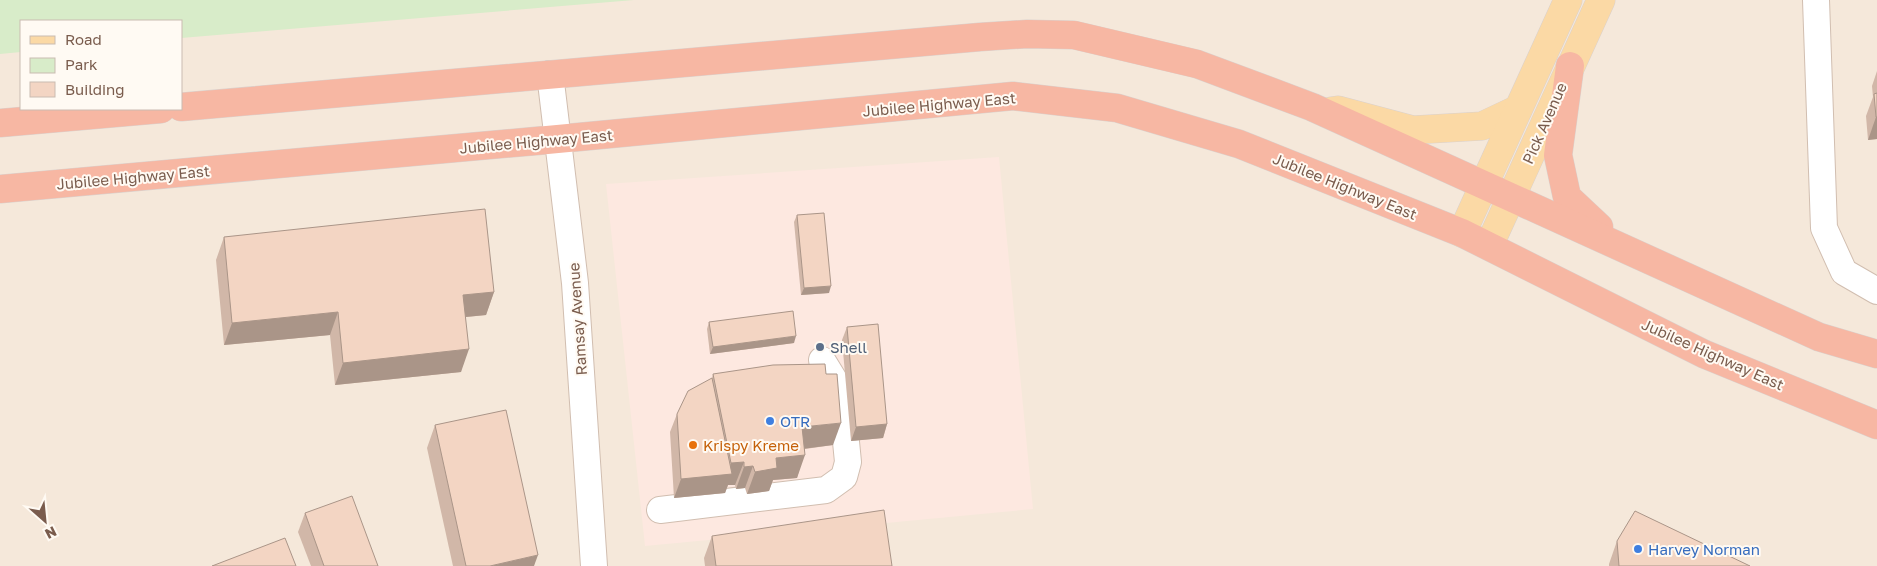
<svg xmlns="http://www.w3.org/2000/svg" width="1877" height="566" font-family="'Golos Text',sans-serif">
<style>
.residential{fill:#f5e8da;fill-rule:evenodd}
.commercial{fill:#fde8e0}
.green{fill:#d8ecc9}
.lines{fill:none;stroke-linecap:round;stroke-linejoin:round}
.minor-casing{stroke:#d1beb0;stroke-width:28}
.major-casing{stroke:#dad1cd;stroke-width:29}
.highway-casing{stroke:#dad1cd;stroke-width:29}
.minor{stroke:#fff;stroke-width:26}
.major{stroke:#fbd9a5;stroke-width:28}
.highway{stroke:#f7b7a3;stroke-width:28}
.wall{fill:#d1b7a8}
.shaded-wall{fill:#aa9588}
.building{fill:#f3d5c3;stroke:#aa9588}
.service-dot{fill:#5c6f8a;stroke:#fffaf3;stroke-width:2}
.shop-dot{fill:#3f7fe0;stroke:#fffaf3;stroke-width:2}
.food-dot{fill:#e8710a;stroke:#fffaf3;stroke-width:2}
.labels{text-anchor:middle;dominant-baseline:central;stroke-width:4;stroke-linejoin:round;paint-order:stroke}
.street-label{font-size:15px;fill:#7a5c4d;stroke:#fffaf3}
.service-label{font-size:15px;fill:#4e5e75;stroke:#fffaf3;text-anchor:start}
.shop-label{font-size:15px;fill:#366cbe;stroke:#fffaf3;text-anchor:start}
.food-label{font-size:15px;fill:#c56008;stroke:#fffaf3;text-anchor:start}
</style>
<rect width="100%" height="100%" fill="#fdf6ec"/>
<!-- residential -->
<path class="residential" d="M0,0H1877V566H0ZM21,21H181V109H21Z"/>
<!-- commercial -->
<polygon class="commercial" points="999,157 1033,509 645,546 606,184"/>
<!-- green -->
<polygon class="green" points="0,0 634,0 181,38 181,21 21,21 21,52 0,54"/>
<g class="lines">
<!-- minor casing -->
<g class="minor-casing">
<g id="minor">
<polyline points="1816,0 1824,228 1844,272 1877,291"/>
<polyline points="550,74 575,283 594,566"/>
<polyline points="660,510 826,490 844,477 848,462 841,391 822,360"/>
</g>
</g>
<!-- major casing -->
<g class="major-casing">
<g id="major">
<polyline points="1331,111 1338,110 1413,130 1482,126 1518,109"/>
<polyline points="1462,233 1568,0"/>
<polyline points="1489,246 1601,0"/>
</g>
</g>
<!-- highway casing -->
<g class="highway-casing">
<g id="highway">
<polyline points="1570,66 1558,155 1567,197 1599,227"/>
<polyline points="181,107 980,37 1027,34 1074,35 1197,64 1312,107 1819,337 1877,354"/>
<polyline points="0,123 161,109"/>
<polyline points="0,189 547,140 1013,96 1117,108 1239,144 1462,233 1704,354 1877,425"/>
</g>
</g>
<!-- minor -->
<use href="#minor" class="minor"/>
<!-- major -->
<use href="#major" class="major"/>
<!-- highway -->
<use href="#highway" class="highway"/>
</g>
<!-- wall -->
<g class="wall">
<polygon points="1877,71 1877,139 1868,140 1866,116 1873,97 1872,86"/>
<polygon points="797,215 829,293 801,295 794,222"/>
<polygon points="224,237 494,292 486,315 466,317 461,372 335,385 330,335 224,345 216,260"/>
<polygon points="709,322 794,343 710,354 707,329"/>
<polygon points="847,327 887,424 883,438 851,441 842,340"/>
<polygon points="713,374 833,445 805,449 797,478 773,480 769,491 747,494 745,488 736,489 735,485 728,485 725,493 674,498 670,432 677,414 712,378"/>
<polygon points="435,425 534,566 453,566 427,448"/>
<polygon points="305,513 378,566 311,566 298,532"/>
<polygon points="712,536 892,566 705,566 704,558"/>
<polygon points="1617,541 1750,566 1609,566 1609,564"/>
</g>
<!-- shaded-wall -->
<g class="shaded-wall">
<polygon points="1876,117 1877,117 1877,139 1868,140"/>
<polygon points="831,286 829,293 801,295 804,288"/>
<polygon points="494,292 486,315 455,318 463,295"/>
<polygon points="338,312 330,335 224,345 232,323"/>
<polygon points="796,336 794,343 710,354 713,347"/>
<polygon points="469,349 461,372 335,385 343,363"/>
<polygon points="841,423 833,445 794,450 802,427"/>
<polygon points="887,424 883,438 851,441 856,427"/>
<polygon points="805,455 797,478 773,480 769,491 747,494 755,472 776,458"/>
<polygon points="744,462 735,485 728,485 725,493 674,498 681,479 727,474 731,463"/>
<polygon points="753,466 745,488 736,489 744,467"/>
<polygon points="538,555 534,566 490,566"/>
</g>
<!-- building -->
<g class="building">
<polygon points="1877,93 1877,117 1876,117 1874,94"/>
<polygon points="485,209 494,292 463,295 469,349 343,363 338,312 232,323 224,237"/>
<polygon points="824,213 831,286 804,288 797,215"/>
<polygon points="793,311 796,336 713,347 709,322"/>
<polygon points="878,324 887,424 856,427 847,327"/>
<polygon points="825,364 826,374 837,374 841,423 802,427 805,455 776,458 777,468 755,472 753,466 744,467 744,462 731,463 713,374 773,365"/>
<polygon points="712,378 732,474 681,479 677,414 688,391"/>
<polygon points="506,410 538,555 490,566 466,566 435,425"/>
<polygon points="352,496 378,566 324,566 305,513"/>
<polygon points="884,510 892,566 716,566 712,536"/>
<polygon points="1635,511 1750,566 1619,566 1617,541"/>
<polygon points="285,538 296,566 212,566"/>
</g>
<!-- markers -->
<circle class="service-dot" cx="820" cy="347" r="5"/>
<g class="shop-dot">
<circle cx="770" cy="421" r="5"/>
<circle cx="1638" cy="549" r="5"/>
</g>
<circle class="food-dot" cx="693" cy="445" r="5"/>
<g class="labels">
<!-- street labels -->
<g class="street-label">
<text transform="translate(939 104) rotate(-5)">Jubilee Highway East</text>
<text transform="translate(1544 123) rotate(-66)">Pick Avenue</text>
<text transform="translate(536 141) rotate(-5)">Jubilee Highway East</text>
<text transform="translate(133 177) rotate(-5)">Jubilee Highway East</text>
<text transform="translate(1345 186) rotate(22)">Jubilee Highway East</text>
<text transform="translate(577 319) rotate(-94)">Ramsay Avenue</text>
<text transform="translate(1713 354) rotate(24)">Jubilee Highway East</text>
</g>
<!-- service labels -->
<g class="service-label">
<text x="830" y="347">Shell</text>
</g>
<!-- shop labels -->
<g class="shop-label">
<text x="780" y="421">OTR</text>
<text x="1648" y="549">Harvey Norman</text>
</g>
<!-- food labels -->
<g class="food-label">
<text x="703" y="445">Krispy Kreme</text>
</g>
</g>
<!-- legend -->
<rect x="20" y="20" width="162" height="90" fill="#fffaf3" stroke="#cabbb1"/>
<rect x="30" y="36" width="25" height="8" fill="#fbd9a5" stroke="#cabbb1"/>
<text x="65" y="45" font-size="15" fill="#7a5c4d">Road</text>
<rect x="30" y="58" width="25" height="15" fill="#d8ecc9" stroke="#cabbb1"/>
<text x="65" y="70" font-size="15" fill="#7a5c4d">Park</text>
<rect x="30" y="82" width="25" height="15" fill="#f3d5c3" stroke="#cabbb1"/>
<text x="65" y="95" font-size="15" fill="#7a5c4d">Building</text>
<!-- north arrow -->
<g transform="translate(45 521) rotate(153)" stroke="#fffaf3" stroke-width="4" paint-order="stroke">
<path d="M0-4L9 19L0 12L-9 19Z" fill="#7a5c4d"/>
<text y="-8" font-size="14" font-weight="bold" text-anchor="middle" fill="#7a5c4d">N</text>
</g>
</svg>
